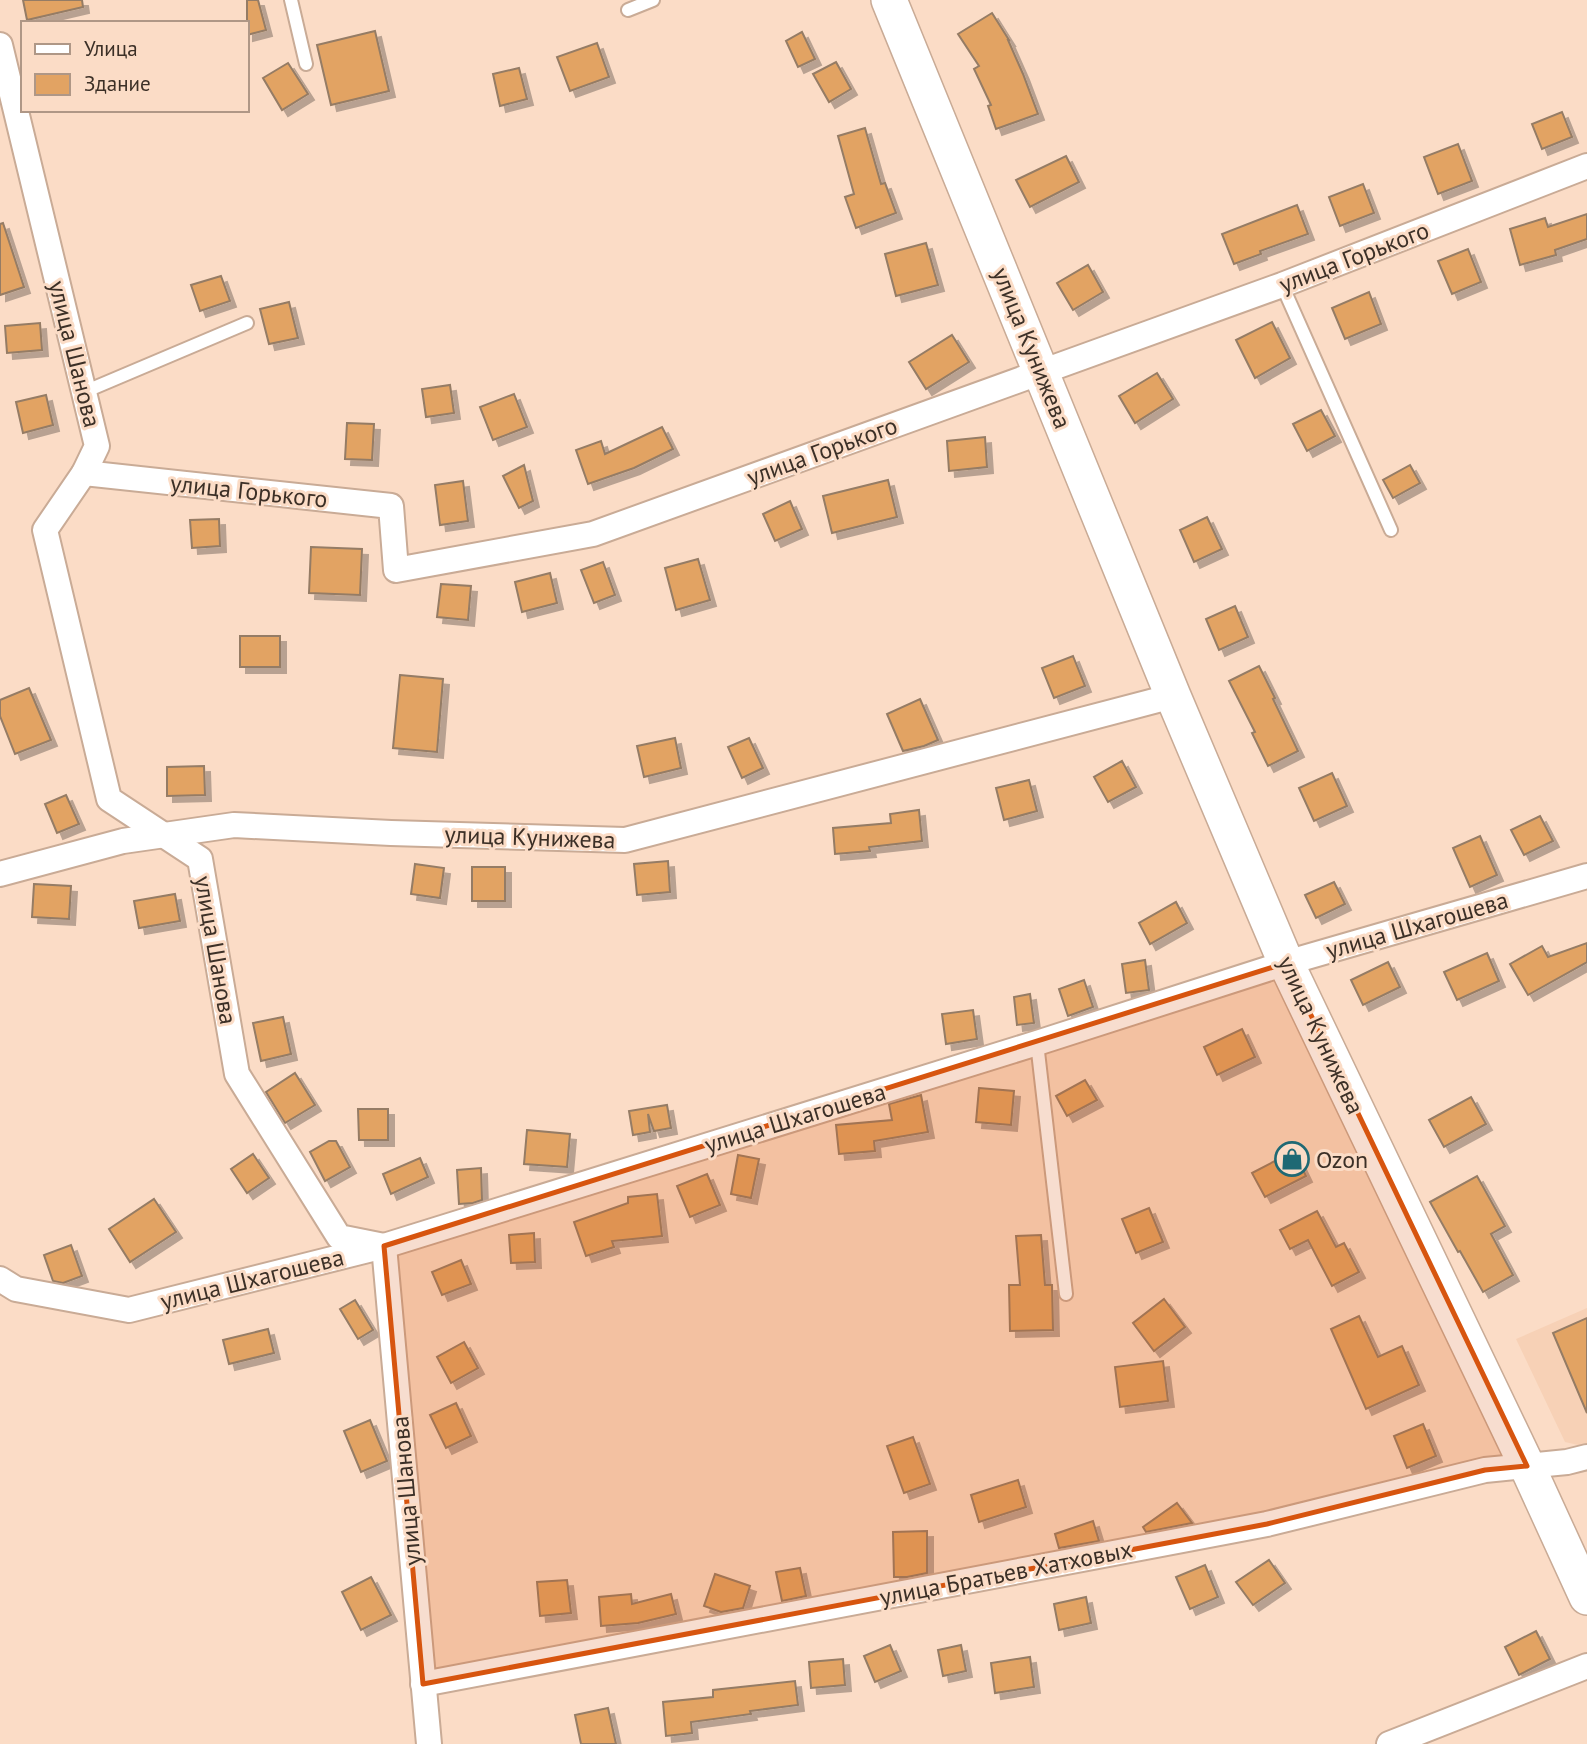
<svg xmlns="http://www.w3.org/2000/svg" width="1587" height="1744" font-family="'PT Sans',sans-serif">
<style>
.built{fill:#f7d1b6}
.building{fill:#e2a363;stroke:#957c65;stroke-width:2;filter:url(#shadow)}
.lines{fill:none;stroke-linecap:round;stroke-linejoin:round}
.lane-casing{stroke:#c9ab96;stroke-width:16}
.street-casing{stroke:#c9ab96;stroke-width:28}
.secondary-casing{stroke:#c9ab96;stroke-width:38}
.lane{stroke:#fff;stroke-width:12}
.street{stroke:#fff;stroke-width:24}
.secondary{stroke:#fff;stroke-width:35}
.marked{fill:#d7550f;fill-opacity:0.2;stroke:#d7550f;stroke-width:5;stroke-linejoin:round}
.labels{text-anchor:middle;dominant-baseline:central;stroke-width:6;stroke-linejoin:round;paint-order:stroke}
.street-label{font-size:24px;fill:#3c3027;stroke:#fbdcc6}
.poi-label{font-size:24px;fill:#3c3027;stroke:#fbdcc6;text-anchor:start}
</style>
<defs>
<filter id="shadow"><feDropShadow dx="6" dy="6" stdDeviation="0" flood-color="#0004"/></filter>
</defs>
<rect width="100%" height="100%" fill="#fbdcc6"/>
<!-- built -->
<polygon class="built" points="1587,1308 1587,1447 1565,1442 1516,1339"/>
<!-- building -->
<g class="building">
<polygon points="23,0 82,0 83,7 27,20"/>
<polygon points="247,0 258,0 266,30 247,35"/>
<polygon points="992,13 1009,40 1008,40 1023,74 1038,114 996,129 988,106 991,105 974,69 979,66 958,34"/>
<polygon points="375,31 389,91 331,105 317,45"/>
<polygon points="802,32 815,59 798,67 786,41"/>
<polygon points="597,43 609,77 570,91 557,57"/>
<polygon points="836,62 851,89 829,102 813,74"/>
<polygon points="288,63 308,94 282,110 263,78"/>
<polygon points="519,68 527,99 500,106 493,74"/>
<polygon points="1562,112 1572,137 1542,149 1532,124"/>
<polygon points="865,128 881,184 885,183 896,213 856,228 845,197 854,194 838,136"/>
<polygon points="1458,144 1472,181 1438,194 1424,157"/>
<polygon points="1066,156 1079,182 1030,207 1016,180"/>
<polygon points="1363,184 1374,213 1340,226 1329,197"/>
<polygon points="1297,205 1308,234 1260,251 1261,254 1234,264 1222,234"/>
<polygon points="1587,214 1587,239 1555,250 1556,255 1520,265 1510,229 1545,218 1548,227"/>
<polygon points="3,223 24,287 0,295 0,224"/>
<polygon points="926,243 938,285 896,296 885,254"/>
<polygon points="1468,249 1481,282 1452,294 1438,261"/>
<polygon points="1088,265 1103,292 1073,310 1057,283"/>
<polygon points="221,276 230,301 200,311 191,285"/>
<polygon points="1369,292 1381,324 1345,339 1332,308"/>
<polygon points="289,302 298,338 269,344 260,309"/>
<polygon points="1272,322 1290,358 1255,378 1236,340"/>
<polygon points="40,323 42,350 7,353 5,326"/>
<polygon points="952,335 969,362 926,389 909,362"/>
<polygon points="1157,373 1173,399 1135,423 1119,396"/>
<polygon points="450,385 454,413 426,417 422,389"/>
<polygon points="514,394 527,427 493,440 480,407"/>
<polygon points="46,395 53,425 23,433 16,402"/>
<polygon points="1321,410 1335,436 1307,451 1293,424"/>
<polygon points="347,423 374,424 372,460 345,459"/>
<polygon points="662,427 673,449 634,468 588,484 576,450 601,441 605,454"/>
<polygon points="985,437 987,467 949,471 947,441"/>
<polygon points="524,465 533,501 519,508 503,476"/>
<polygon points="1410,465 1420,483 1393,498 1383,480"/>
<polygon points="888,480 897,517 832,533 823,496"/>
<polygon points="463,481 468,521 440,525 435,485"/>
<polygon points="790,501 802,529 775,541 763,514"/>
<polygon points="1207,517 1222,549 1194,562 1180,530"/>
<polygon points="219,519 220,546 192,548 190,520"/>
<polygon points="311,547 362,549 360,595 309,593"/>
<polygon points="698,559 710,600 676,610 665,568"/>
<polygon points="603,562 615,595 594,603 581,570"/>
<polygon points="550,573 557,603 522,612 515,582"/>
<polygon points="441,584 471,586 468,620 437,617"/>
<polygon points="1235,606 1248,637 1219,650 1206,619"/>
<rect x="240" y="636" width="40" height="31"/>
<polygon points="1073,656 1085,686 1054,698 1042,668"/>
<polygon points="1259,666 1275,698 1273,699 1298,751 1268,766 1252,733 1255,732 1229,681"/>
<polygon points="400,675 443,679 437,752 393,748"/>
<polygon points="29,688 51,740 15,754 0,716 0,700"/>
<polygon points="920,699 938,740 924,746 903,751 887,714"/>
<polygon points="675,738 681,768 644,777 637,746"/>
<polygon points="749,738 763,768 742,778 728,747"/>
<polygon points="1122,761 1136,787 1108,802 1094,777"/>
<polygon points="204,766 205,795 167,796 167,767"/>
<polygon points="1332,773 1347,806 1314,821 1299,788"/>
<polygon points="1029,780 1037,811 1004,820 996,788"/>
<polygon points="66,795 79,824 57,833 45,804"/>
<polygon points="919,810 922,841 869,847 870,851 835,854 833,828 891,823 890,814"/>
<polygon points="1540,816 1553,841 1524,855 1511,830"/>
<polygon points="1480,836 1497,875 1470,887 1453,848"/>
<polygon points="668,861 670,892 637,895 634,864"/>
<polygon points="415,864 444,868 440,898 411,894"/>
<rect x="472" y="867" width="33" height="34"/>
<polygon points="1334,882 1345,904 1316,918 1305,895"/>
<polygon points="34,884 71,886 69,919 32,917"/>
<polygon points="175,894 180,921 139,928 134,901"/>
<polygon points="1176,902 1187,923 1150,944 1139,923"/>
<polygon points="1587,943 1587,962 1528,995 1510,964 1542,946 1548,957"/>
<polygon points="1487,953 1499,981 1457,1000 1444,972"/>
<polygon points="1145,960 1149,990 1126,993 1122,964"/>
<polygon points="1388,962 1400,987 1363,1005 1351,980"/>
<polygon points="1084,980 1093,1007 1068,1016 1059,989"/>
<polygon points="1030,994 1034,1023 1017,1025 1014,997"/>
<polygon points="973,1010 977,1039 946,1044 942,1014"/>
<polygon points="283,1017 291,1054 261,1061 253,1023"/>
<polygon points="1242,1029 1255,1057 1217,1075 1204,1047"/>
<polygon points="295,1073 315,1105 285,1123 266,1092"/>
<polygon points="1085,1080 1097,1100 1067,1116 1056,1096"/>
<polygon points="979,1088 1014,1091 1011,1125 976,1122"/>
<polygon points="921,1095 928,1132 874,1141 875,1151 839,1154 836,1125 892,1120 889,1104"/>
<polygon points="1471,1097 1486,1124 1444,1147 1429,1120"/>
<polygon points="667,1105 671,1128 654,1131 648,1114 650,1132 633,1135 629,1111"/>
<polygon points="358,1109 388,1109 388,1140 359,1140"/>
<polygon points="527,1130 570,1134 567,1167 524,1164"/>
<polygon points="329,1141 336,1141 350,1167 325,1181 310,1152"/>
<polygon points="1294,1151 1306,1176 1265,1197 1252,1173"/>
<polygon points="253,1154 269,1178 247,1193 231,1169"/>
<polygon points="738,1155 759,1159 751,1198 731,1194"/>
<polygon points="420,1158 428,1177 391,1194 383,1174"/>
<polygon points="481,1168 482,1200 473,1203 459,1204 457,1170"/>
<polygon points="707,1174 720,1205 690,1217 677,1186"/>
<polygon points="1477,1176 1505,1226 1491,1234 1513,1275 1483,1292 1460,1251 1458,1252 1430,1202"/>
<polygon points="657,1194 662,1236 612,1241 614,1247 586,1256 574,1222 628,1203 628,1197"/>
<polygon points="154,1199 176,1232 130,1262 109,1229"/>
<polygon points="1149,1208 1163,1242 1136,1253 1122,1219"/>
<polygon points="1317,1211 1336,1247 1344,1243 1359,1272 1332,1286 1308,1240 1290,1249 1280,1230"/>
<polygon points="534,1233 535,1262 511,1263 509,1235"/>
<polygon points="1041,1235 1045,1285 1052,1285 1053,1330 1010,1331 1009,1285 1020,1285 1016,1236"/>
<polygon points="71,1245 82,1276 63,1283 53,1281 44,1255"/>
<polygon points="461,1260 471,1284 442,1295 432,1272"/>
<polygon points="1164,1299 1185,1327 1154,1351 1133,1323"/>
<polygon points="355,1300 373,1330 358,1339 340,1309"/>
<polygon points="1359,1316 1378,1357 1402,1346 1419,1385 1366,1409 1331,1329"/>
<polygon points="1587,1318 1587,1413 1553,1333"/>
<polygon points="268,1329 274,1353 229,1364 223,1340"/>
<polygon points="464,1342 478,1368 451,1383 437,1357"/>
<polygon points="1163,1361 1168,1401 1120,1407 1115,1367"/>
<polygon points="456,1403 471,1436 446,1448 430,1415"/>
<polygon points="370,1420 387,1461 361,1472 344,1431"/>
<polygon points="1423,1424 1436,1456 1407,1468 1394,1436"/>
<polygon points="913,1437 930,1484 904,1493 887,1446"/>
<polygon points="1018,1480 1026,1507 979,1522 971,1495"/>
<polygon points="1177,1503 1192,1523 1146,1532 1143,1527"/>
<polygon points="1093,1521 1099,1541 1059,1548 1055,1534"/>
<polygon points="927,1531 927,1573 907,1577 894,1577 893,1532"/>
<polygon points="1269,1560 1285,1583 1253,1605 1236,1582"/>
<polygon points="1205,1565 1218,1597 1190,1609 1176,1577"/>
<polygon points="800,1568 806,1596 782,1601 776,1572"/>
<polygon points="715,1574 750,1586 743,1608 721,1612 704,1606"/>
<polygon points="371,1577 391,1615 361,1630 342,1592"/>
<polygon points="567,1580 571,1613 540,1616 537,1582"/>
<polygon points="631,1594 632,1604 671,1594 676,1614 638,1623 601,1626 599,1597"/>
<polygon points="1086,1597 1091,1623 1059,1630 1054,1604"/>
<polygon points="1536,1631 1550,1659 1519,1675 1505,1647"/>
<polygon points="890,1645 901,1671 875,1682 864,1656"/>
<polygon points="961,1645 966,1671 943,1676 938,1650"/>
<polygon points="1030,1657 1034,1687 995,1693 991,1663"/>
<polygon points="843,1659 845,1685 811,1688 809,1662"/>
<polygon points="795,1681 798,1705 750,1711 751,1714 691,1722 692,1733 666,1736 663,1702 713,1697 713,1690"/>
<polygon points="608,1708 616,1744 581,1744 575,1715"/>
</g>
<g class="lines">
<!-- lane casing -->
<g class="lane-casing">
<g id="lane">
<polyline points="291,0 306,64"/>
<polyline points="628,10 653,0"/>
<polyline points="1282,285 1391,530"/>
<polyline points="84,392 247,323"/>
<polyline points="1037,1043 1066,1294"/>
</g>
</g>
<!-- street casing -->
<g class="street-casing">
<g id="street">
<polyline points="0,45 97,446 84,473 45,530 109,799 200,859 237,1074 339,1237 384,1246 429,1744"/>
<polyline points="84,473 391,506 396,570 593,534 1282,285 1587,166"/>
<polyline points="0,874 123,841 234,825 391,833 625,840 1173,696"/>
<polyline points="0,1279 16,1289 129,1310 384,1246 1037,1043 1286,963 1587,876"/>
<polyline points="423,1684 1267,1524 1485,1470 1567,1462 1587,1457"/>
<polyline points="1389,1744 1587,1666"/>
</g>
</g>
<!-- secondary casing -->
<g class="secondary-casing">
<polyline id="secondary" points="889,0 1173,696 1286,963 1527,1466 1587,1597"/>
</g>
<!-- lane -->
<use href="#lane" class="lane"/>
<!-- street -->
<use href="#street" class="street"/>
<!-- secondary -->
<use href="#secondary" class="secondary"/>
</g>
<!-- marked area -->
<path class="marked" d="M1286,963L1527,1466L1485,1470L1267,1524L423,1684L384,1246Z"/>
<!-- icons -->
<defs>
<g id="shop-ring" transform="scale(1.75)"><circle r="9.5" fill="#fbdcc6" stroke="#1f6974" stroke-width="1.5"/><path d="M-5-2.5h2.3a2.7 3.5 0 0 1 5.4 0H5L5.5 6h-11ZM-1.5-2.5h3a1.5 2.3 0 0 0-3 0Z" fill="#1f6974"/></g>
</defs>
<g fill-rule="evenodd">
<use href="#shop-ring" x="1292" y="1159"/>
</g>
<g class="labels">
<!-- street labels -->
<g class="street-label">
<text transform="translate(1354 257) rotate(-21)">улица Горького</text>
<text transform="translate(1032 348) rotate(68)">улица Кунижева</text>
<text transform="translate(75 354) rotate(76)">улица Шанова</text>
<text transform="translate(822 451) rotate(-20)">улица Горького</text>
<text transform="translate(249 491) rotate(6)">улица Горького</text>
<text transform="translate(530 837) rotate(2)">улица Кунижева</text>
<text transform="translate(1417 925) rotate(-16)">улица Шхагошева</text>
<text transform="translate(216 950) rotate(80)">улица Шанова</text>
<text transform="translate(1321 1035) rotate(65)">улица Кунижева</text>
<text transform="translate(795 1118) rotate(-17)">улица Шхагошева</text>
<text transform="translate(252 1279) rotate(-14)">улица Шхагошева</text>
<text transform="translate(406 1491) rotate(-95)">улица Шанова</text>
<text transform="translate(1006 1573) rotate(-11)">улица Братьев Хатховых</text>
</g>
<!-- poi labels -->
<g class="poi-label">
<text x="1316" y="1159">Ozon</text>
</g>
</g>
<!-- legend -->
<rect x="21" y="21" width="228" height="91" fill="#fbdcc6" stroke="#af9786" stroke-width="2"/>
<rect x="35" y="44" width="35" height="10" fill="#ffffff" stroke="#af9786" stroke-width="2"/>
<text x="84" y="56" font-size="21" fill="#3c3027">Улица</text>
<rect x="35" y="74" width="35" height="21" fill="#e2a363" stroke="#af9786" stroke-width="2"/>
<text x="84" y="91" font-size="21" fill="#3c3027">Здание</text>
</svg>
